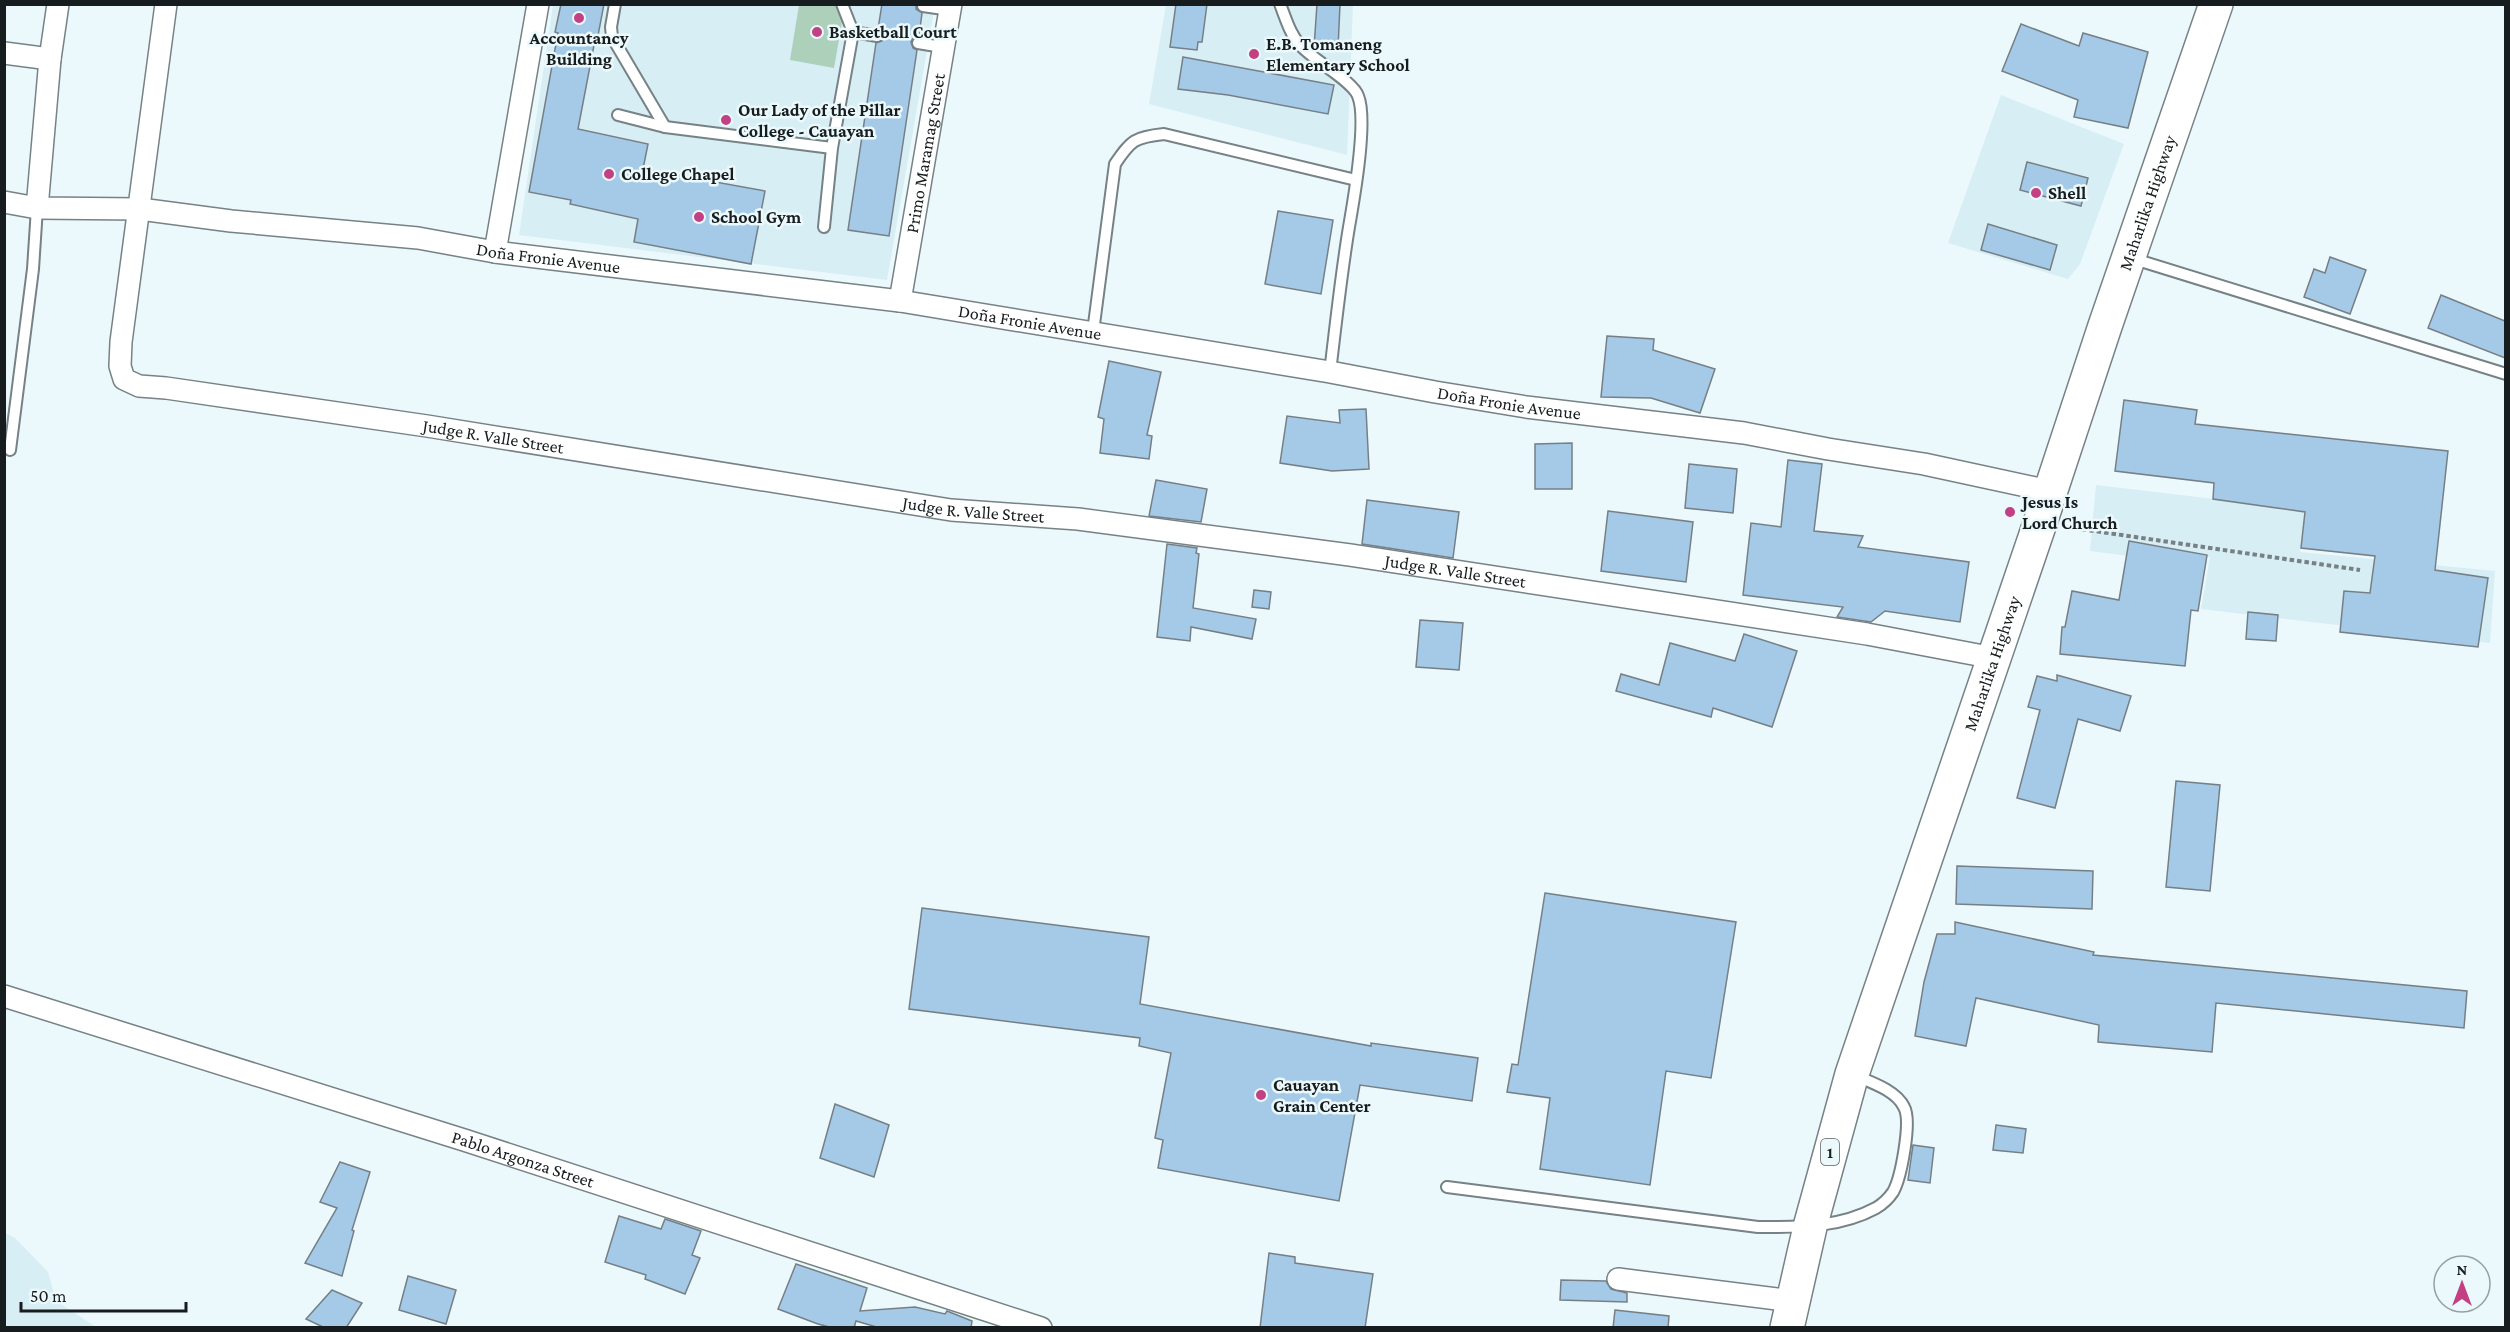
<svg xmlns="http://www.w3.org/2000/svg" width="2510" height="1332" font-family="'Crimson Pro',serif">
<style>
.built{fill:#d7eef4}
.green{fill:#add0bb}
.building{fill:#a4cae7;stroke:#767f86;stroke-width:1.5}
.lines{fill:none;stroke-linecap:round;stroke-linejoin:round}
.service-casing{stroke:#768285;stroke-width:14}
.minor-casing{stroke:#768285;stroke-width:24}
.trunk-casing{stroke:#768285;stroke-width:36}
.path{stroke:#778083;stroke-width:4;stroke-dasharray:4.5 3;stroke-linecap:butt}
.service{stroke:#fff;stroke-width:10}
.minor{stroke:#fff;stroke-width:21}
.trunk{stroke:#fff;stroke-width:33}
.poi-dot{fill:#c44085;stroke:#ebf9fc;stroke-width:2}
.labels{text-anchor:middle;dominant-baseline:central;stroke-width:5;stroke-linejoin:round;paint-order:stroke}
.shield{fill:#ebf9fc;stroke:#575e61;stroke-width:1.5}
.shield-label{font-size:16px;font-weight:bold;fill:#171c1e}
.poi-label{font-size:18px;font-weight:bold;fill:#171c1e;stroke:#ebf9fc;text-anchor:start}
.street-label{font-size:18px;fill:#171c1e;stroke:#ebf9fc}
</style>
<rect width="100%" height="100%" fill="#ebf9fc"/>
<!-- built -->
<g class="built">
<polygon points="553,5 935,5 887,280 519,235"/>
<polygon points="1166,5 1353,5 1347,155 1149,104"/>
<polygon points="2001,95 2124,144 2080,264 2068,279 1948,243"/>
<polygon points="2096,485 2306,510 2300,552 2495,571 2490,643 2201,609 2210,557 2130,546 2129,556 2090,551"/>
<polygon points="5,1233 15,1238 48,1272 56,1301 96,1327 5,1327"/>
</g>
<!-- green -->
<polygon class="green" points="799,5 845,5 834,68 790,60"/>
<!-- building -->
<g class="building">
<polygon points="561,4 604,4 597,41 595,40 578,129 648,144 643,169 765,191 751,264 634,242 638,219 570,204 571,200 529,192 558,33 555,32"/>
<polygon points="882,4 916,4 916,9 922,13 919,36 913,38 911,42 913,48 917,50 889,236 848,230 876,43 882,41 884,37 882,31 878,29"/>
<polygon points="1176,4 1207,4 1202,42 1198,42 1197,50 1170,47"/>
<polygon points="1317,4 1340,4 1338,49 1314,48"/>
<polygon points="2021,24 2079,46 2083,33 2148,52 2128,128 2074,117 2078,100 2002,71"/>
<polygon points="1183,57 1334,85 1328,114 1228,95 1178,89"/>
<polygon points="2027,162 2088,178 2081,206 2020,190"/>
<polygon points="1278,211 1333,220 1321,294 1265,284"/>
<polygon points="1988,224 2057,245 2050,270 1981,250"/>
<polygon points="2330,257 2366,270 2350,314 2304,297 2314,269 2325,273"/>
<polygon points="2441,295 2505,321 2505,358 2428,328"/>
<polygon points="1607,336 1654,339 1653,350 1715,369 1700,413 1651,398 1601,397"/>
<polygon points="1109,361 1161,372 1147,435 1152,436 1149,459 1100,453 1104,419 1098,417"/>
<polygon points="2124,400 2197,410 2195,424 2448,451 2435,570 2488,578 2478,647 2340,632 2344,591 2370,593 2375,556 2301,548 2305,512 2213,499 2214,483 2115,471"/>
<polygon points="1366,409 1369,469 1332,471 1280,463 1287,416 1340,423 1339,410"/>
<polygon points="1572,443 1572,489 1535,489 1535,444"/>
<polygon points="1788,460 1822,464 1814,531 1863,536 1858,547 1969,562 1960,622 1885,611 1871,622 1837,617 1843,607 1743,595 1751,523 1781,527"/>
<polygon points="1689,464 1737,469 1733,513 1685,508"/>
<polygon points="1156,480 1207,489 1201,522 1149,516"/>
<polygon points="1367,500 1459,512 1453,558 1362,544"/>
<polygon points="1608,511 1693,522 1686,582 1601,571"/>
<polygon points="2129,541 2207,555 2198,611 2191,610 2185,666 2060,654 2062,627 2065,627 2072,591 2119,600"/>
<polygon points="1167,544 1197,548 1196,553 1199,554 1193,608 1256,619 1252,639 1191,627 1190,641 1157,637"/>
<polygon points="1254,590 1271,592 1269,609 1252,607"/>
<polygon points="2248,612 2278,615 2276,641 2246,639"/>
<polygon points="1420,620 1463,623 1459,670 1416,667"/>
<polygon points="1744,634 1797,651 1772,727 1713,708 1711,717 1616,691 1621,674 1659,685 1670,643 1735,661"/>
<polygon points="2057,675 2131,696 2120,731 2078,719 2055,808 2017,798 2040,710 2028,707 2037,676 2057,681"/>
<polygon points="2176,781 2220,785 2210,891 2166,887"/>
<polygon points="1957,866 2093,871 2092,909 1956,904"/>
<polygon points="1545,893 1736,922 1711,1078 1666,1071 1650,1185 1540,1169 1550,1098 1507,1092 1512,1064 1518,1065"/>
<polygon points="922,908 1149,937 1140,1004 1371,1046 1371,1043 1478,1058 1472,1101 1360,1085 1339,1201 1158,1168 1163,1140 1155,1138 1171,1053 1139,1046 1140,1038 909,1009"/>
<polygon points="1955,922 2094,952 2093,955 2467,991 2464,1028 2216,1003 2212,1052 2098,1042 2099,1025 1976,998 1966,1046 1915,1036 1924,982 1937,934 1955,934"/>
<polygon points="835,1104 889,1125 874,1177 820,1158"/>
<polygon points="1996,1125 2026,1129 2023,1153 1993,1150"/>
<polygon points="1913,1145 1934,1148 1930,1183 1908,1180"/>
<polygon points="340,1162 370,1172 352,1230 354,1231 342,1276 305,1263 337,1208 320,1202"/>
<polygon points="619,1216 661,1229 665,1219 701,1231 692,1255 700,1258 685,1294 645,1279 646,1275 605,1262"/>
<polygon points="1269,1253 1295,1257 1295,1263 1373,1274 1365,1328 1260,1328"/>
<polygon points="796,1264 867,1288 860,1311 915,1307 945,1314 947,1311 972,1321 971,1328 880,1328 856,1321 854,1328 833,1328 818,1324 778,1309"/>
<polygon points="408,1276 456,1290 446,1324 399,1310"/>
<polygon points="1561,1280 1606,1281 1611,1289 1627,1293 1627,1302 1560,1300"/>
<polygon points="332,1290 362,1303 346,1328 325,1328 306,1319"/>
<polygon points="1615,1310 1669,1316 1668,1328 1613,1328"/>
</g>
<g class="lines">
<!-- service casing -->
<g class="service-casing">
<g id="service">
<polyline points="615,4 611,27 612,37 665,127"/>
<path d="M1280,4C1286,19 1290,34 1300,45C1314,61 1353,81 1358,96C1368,120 1354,198 1349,227C1341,275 1336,323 1330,372"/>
<polyline points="923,6 950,10"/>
<polyline points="853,32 877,36"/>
<polyline points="918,43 942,47"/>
<polyline points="618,115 665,127 832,148"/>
<polyline points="824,227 832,148 853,32 842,4"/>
<polyline points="2131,258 2506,374"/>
<path d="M1093,332L1115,164C1131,140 1135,137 1164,134L1356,180"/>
<polyline points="10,450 33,269 37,208"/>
<path d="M1447,1187L1758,1227C1799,1227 1839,1228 1876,1208C1881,1205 1889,1198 1893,1192C1901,1178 1912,1121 1904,1107C1896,1090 1870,1082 1854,1075"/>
</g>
</g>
<!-- minor casing -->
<g class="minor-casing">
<g id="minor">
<path id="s1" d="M166,4L121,342L120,366L124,379L139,386L166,388L427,426L951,510L1078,519L1350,555L1867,634L1994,658"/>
<polyline points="4,53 50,59"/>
<path id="s2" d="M4,202L37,208L140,209L231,221L418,238L495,252L900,301L1330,372L1435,392L1526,407L1744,433L1828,449L1924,464L2049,491"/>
<polyline points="37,208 50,59 58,4"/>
<polyline points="495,252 538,4"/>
<path id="s3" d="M900,301L951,4"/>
<path id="s4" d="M4,996L464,1140L1041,1328"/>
<polyline points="1618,1279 1793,1301"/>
</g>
</g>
<!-- trunk casing -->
<g class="trunk-casing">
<g id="trunk">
<path id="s5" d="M1787,1328L1810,1227L1852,1074L2040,523L2105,326L2216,4"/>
</g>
</g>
<!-- path -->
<polyline class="path" points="2067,527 2360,570"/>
<!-- service -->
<use href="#service" class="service"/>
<!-- minor -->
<use href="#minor" class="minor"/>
<!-- trunk -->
<use href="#trunk" class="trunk"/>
</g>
<!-- markers -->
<g class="poi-dot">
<circle cx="579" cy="18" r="6"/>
<circle cx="817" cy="32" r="6"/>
<circle cx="1254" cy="54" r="6"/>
<circle cx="726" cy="120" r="6"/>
<circle cx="609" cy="174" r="6"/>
<circle cx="2036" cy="193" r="6"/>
<circle cx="699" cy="217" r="6"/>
<circle cx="2010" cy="512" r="6"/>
<circle cx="1261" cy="1095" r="6"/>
</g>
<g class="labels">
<!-- shield labels -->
<rect class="shield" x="1821" y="1139" width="18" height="26" rx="4.5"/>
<g class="shield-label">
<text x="1830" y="1152">1</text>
</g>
<!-- poi labels -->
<g class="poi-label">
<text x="829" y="32">Basketball Court</text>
<text x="579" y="38" text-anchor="middle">Accountancy<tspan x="579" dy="21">Building</tspan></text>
<text x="1266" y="44">E.B. Tomaneng<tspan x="1266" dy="21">Elementary School</tspan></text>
<text x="738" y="110">Our Lady of the Pillar<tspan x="738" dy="21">College - Cauayan</tspan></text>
<text x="621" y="174">College Chapel</text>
<text x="2048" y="193">Shell</text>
<text x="711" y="217">School Gym</text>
<text x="2022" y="502">Jesus Is<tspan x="2022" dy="21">Lord Church</tspan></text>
<text x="1273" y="1085">Cauayan<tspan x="1273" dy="21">Grain Center</tspan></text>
</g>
<!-- street labels -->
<g class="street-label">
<text stroke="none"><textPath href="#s3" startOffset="150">Primo Maramag Street</textPath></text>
<text stroke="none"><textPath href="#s5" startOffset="1182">Maharlika Highway</textPath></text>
<text stroke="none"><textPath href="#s2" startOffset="548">Doña Fronie Avenue</textPath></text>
<text stroke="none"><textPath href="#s2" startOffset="1034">Doña Fronie Avenue</textPath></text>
<text stroke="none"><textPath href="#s2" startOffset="1520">Doña Fronie Avenue</textPath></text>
<text stroke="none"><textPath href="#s1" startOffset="753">Judge R. Valle Street</textPath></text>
<text stroke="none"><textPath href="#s1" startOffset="1239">Judge R. Valle Street</textPath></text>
<text stroke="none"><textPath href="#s1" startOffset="1725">Judge R. Valle Street</textPath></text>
<text stroke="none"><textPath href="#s5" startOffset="696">Maharlika Highway</textPath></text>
<text stroke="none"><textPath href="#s4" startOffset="544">Pablo Argonza Street</textPath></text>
</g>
</g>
<!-- border -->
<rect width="2510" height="1332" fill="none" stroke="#171c1e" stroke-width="12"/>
<!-- north arrow -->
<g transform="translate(2462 1284)"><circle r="28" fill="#ebf9fc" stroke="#96a1a3" stroke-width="1.5"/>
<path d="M0-4.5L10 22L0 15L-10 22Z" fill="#c44085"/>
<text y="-9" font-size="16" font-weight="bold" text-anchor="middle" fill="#171c1e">N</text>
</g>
<!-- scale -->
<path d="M21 1302v9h165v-9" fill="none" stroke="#171c1e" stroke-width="3"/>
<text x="30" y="1302" font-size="18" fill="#171c1e" stroke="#ebf9fc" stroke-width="4.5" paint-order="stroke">50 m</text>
</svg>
